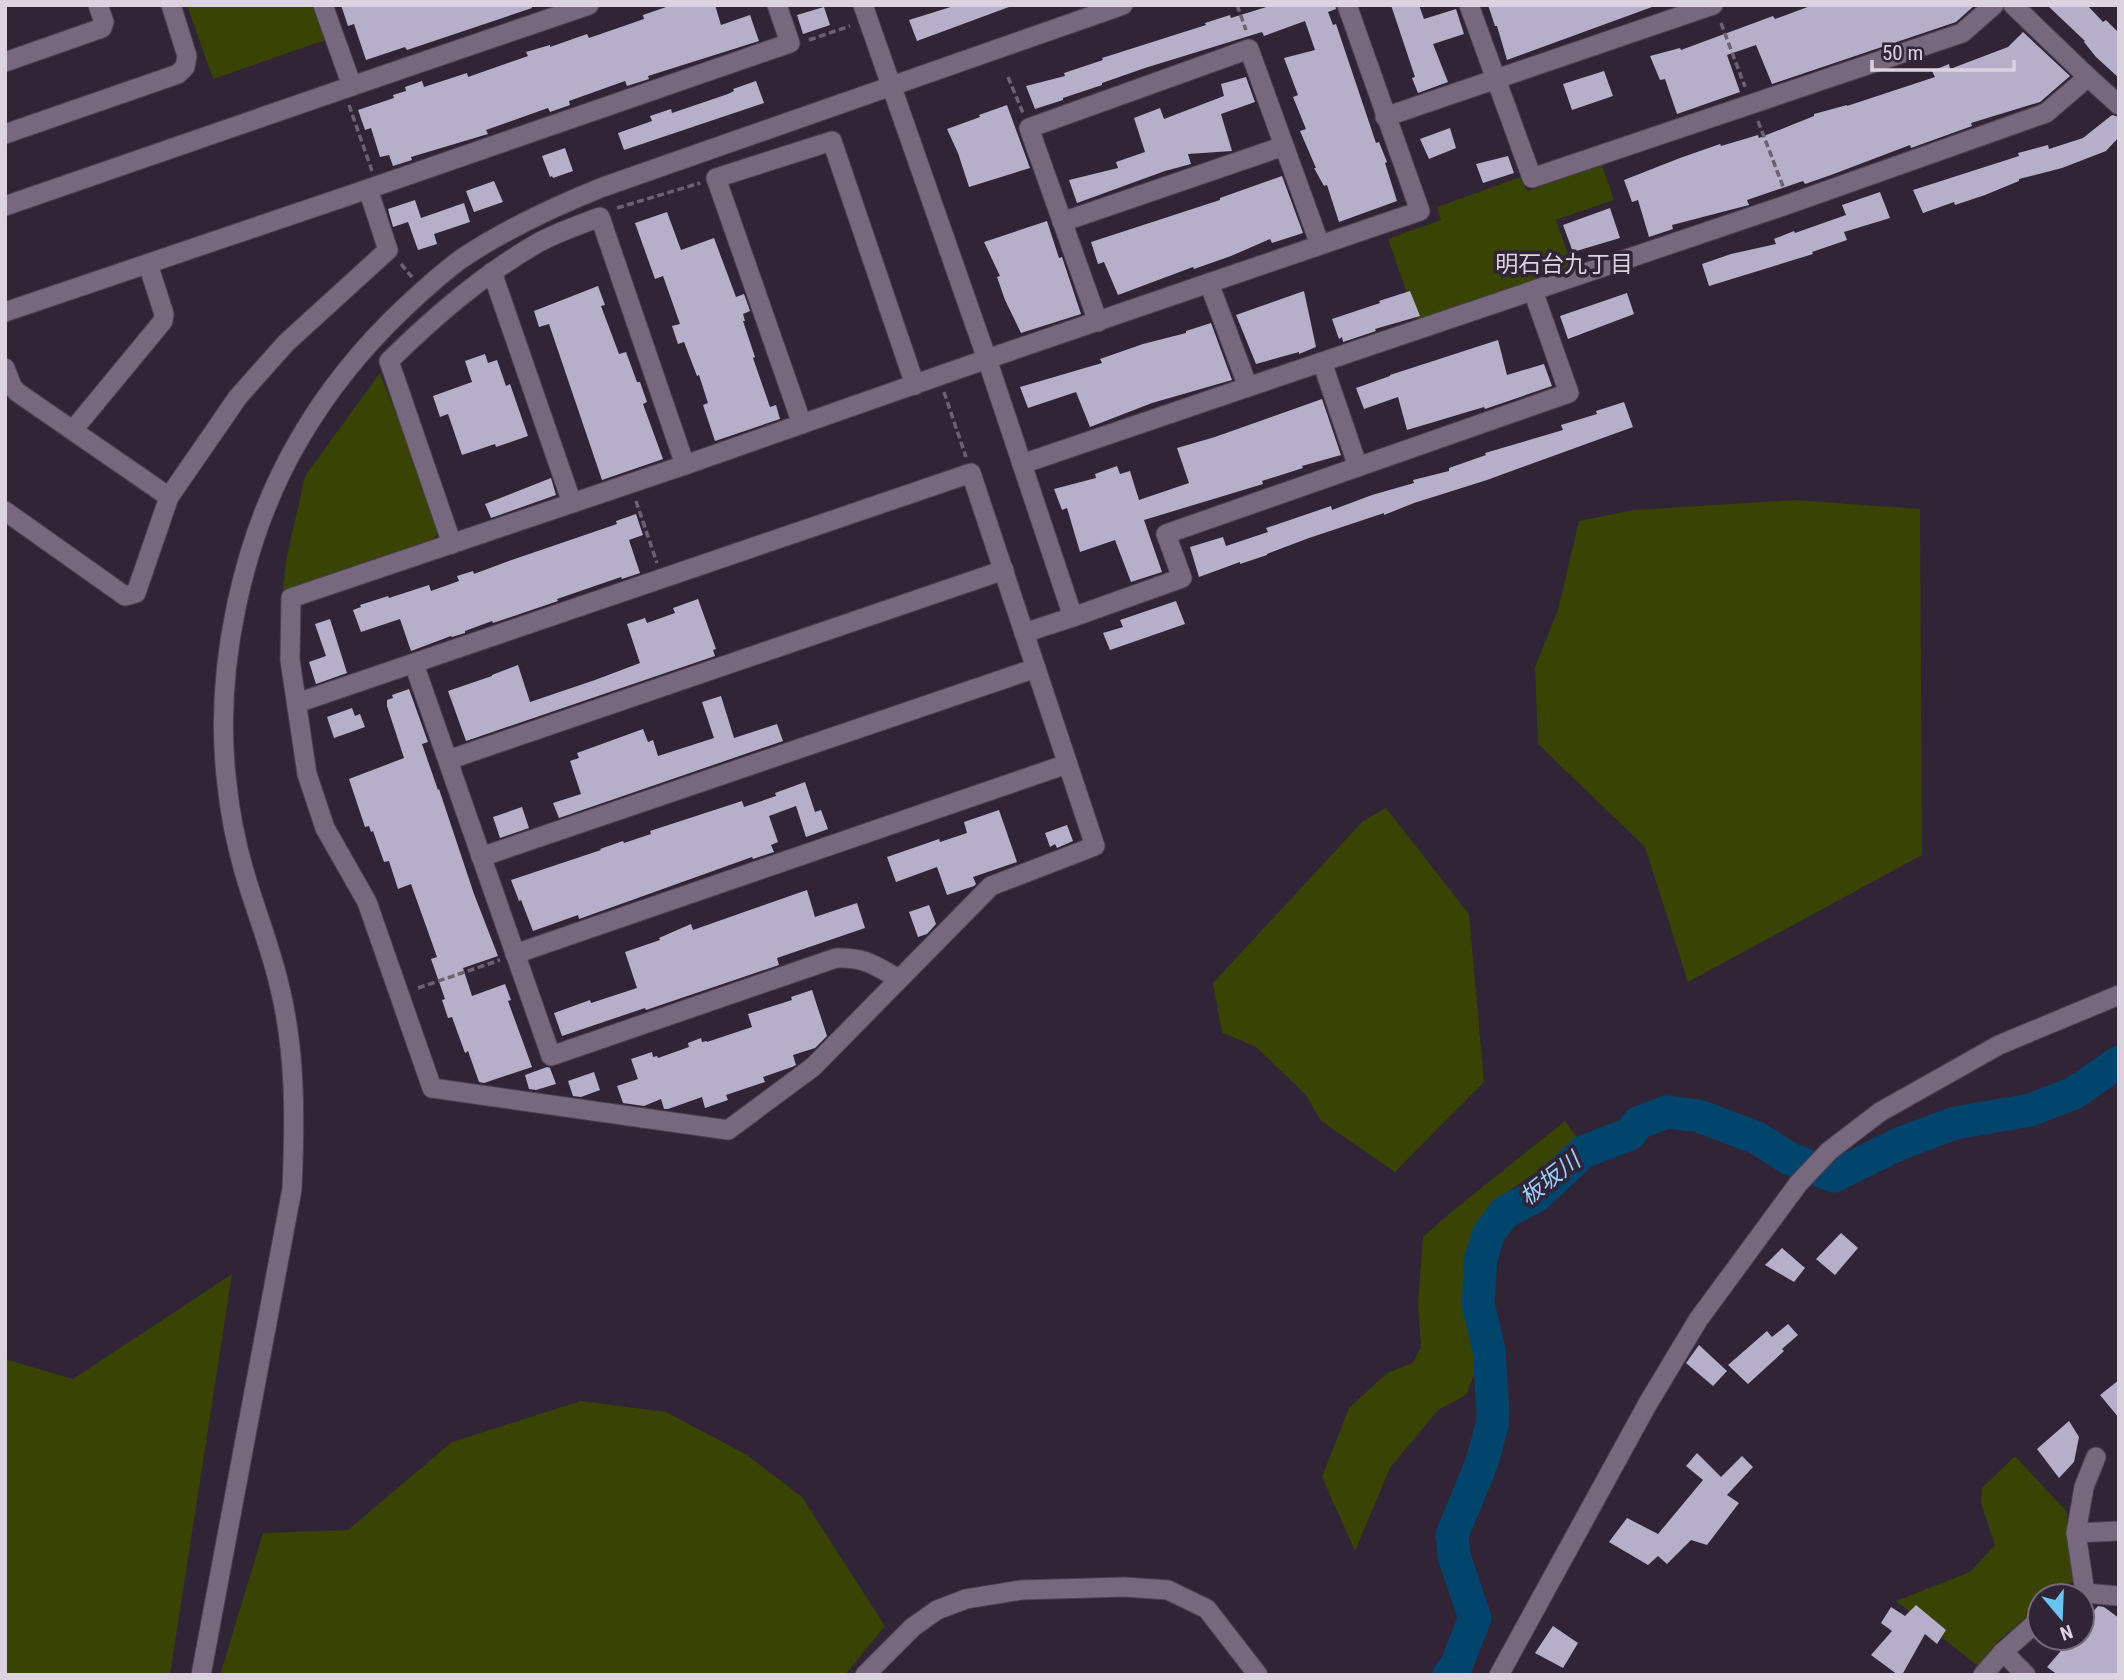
<svg xmlns="http://www.w3.org/2000/svg" width="2124" height="1680" font-family="'Roboto Condensed','Noto Sans JP',sans-serif">
<style>
.green{fill:#384304}
.lines{fill:none;stroke-linecap:round;stroke-linejoin:round}
.river{stroke:#01456d;stroke-width:33}
.building{fill:#b5afca}
.minor-casing{stroke:#4c4050;stroke-width:21}
.path{stroke:#6c6071;stroke-width:3.5;stroke-dasharray:7 3.5;stroke-linecap:butt}
.minor{stroke:#77687e;stroke-width:19}
.labels{text-anchor:middle;dominant-baseline:central;stroke-width:7;stroke-linejoin:round;paint-order:stroke}
.neighbourhood-label{font-size:23px;fill:#dcd3e0;stroke:#312437}
.water-label{font-size:23px;font-style:italic;fill:#98d0fd;stroke:#312437}
</style>
<rect width="100%" height="100%" fill="#312437"/>
<!-- green -->
<g class="green">
<polygon points="187,5 314,5 326,40 213,79"/>
<polygon points="1602,165 1614,200 1556,220 1573,268 1417,322 1388,239 1441,220 1437,207 1521,177 1527,191"/>
<polygon points="380,373 441,527 433,541 283,590 286,561 305,476"/>
<polygon points="1795,500 1920,509 1922,855 1688,982 1645,847 1538,744 1535,667 1558,610 1579,521 1633,510"/>
<polygon points="1386,808 1469,914 1484,1082 1395,1172 1321,1121 1305,1094 1255,1046 1222,1033 1213,983 1363,821"/>
<polygon points="1565,1121 1580,1142 1506,1193 1473,1237 1476,1370 1466,1395 1438,1410 1390,1468 1355,1551 1322,1477 1349,1408 1387,1373 1413,1363 1421,1347 1418,1304 1423,1237 1450,1213"/>
<polygon points="232,1274 170,1675 5,1675 5,1359 73,1379"/>
<polygon points="581,1401 666,1412 747,1455 802,1497 885,1626 845,1675 220,1675 263,1533 348,1530 452,1442"/>
<path d="M2015,1456L2067,1512L2069,1544L2076,1577C2067,1591 2057,1596 2040,1596V1606L1998,1641L1978,1666L1896,1601L1970,1572L1995,1545L1981,1503L1982,1488Z"/>
</g>
<g class="lines">
<!-- river -->
<polyline class="river" points="1449,1675 1456,1666 1475,1618 1454,1556 1452,1535 1481,1465 1492,1426 1493,1412 1489,1350 1478,1304 1481,1258 1489,1233 1505,1212 1536,1196 1583,1152 1630,1134 1638,1123 1667,1112 1699,1116 1757,1138 1790,1159 1834,1176 1899,1144 1955,1123 2031,1110 2074,1093 2119,1062"/>
</g>
<!-- building -->
<g class="building">
<polygon points="341,5 531,5 532,8 407,50 405,47 366,60 354,24 348,26"/>
<polygon points="672,5 715,5 721,25 750,15 759,41 648,76 649,79 627,86 625,81 569,101 570,105 550,112 548,108 486,130 488,134 411,157 412,160 393,166 389,155 380,157 371,128 365,130 358,110 394,98 393,95 406,91 405,87 422,81 424,87 467,73 468,77 528,56 526,52 550,45 550,47 587,34 589,38 644,19 643,15"/>
<polygon points="957,5 1009,5 1009,7 917,41 909,20"/>
<polygon points="1273,5 1335,5 1336,9 1328,12 1333,25 1336,24 1376,143 1379,142 1387,162 1385,163 1397,201 1339,222 1327,185 1324,186 1314,168 1316,168 1300,131 1306,129 1293,97 1298,95 1284,58 1315,50 1305,21 1264,36 1262,32 1145,68 1102,83 1102,85 1063,98 1063,100 1035,109 1026,86 1065,76 1064,73 1103,60 1102,58 1206,25 1205,23 1230,15 1231,18"/>
<polygon points="1391,5 1419,5 1424,19 1456,9 1464,34 1433,44 1448,82 1418,93 1412,78 1415,77"/>
<polygon points="1488,5 1652,5 1652,7 1507,60 1497,26 1495,26"/>
<polygon points="1813,5 1975,5 1956,22 1772,84 1756,45 1727,55 1740,92 1677,114 1665,79 1660,80 1650,56 1680,48 1681,50 1773,16 1775,19"/>
<polygon points="2047,5 2087,5 2103,22 2106,20 2119,33 2119,78 2096,57 2084,42 2085,41"/>
<polygon points="824,7 830,25 803,34 797,15"/>
<polygon points="2023,32 2070,76 2040,102 1971,123 1972,126 1911,148 1910,145 1831,175 1805,184 1803,181 1747,200 1749,205 1672,225 1673,229 1649,237 1638,200 1632,202 1624,180 1680,158 1720,144 1721,146 1758,135 1759,138 1814,116 1814,114 1847,105 1847,106 1935,77 1932,71 1949,64 1950,69 2008,47"/>
<polygon points="1604,71 1613,96 1572,110 1563,84"/>
<polygon points="1246,77 1255,102 1221,114 1232,151 1188,154 1191,164 1165,171 1077,203 1069,180 1118,168 1116,162 1145,152 1134,118 1160,108 1164,119 1224,96 1221,84"/>
<polygon points="756,81 764,103 624,150 618,133 652,121 650,116 671,109 672,113 728,94 734,91 733,89"/>
<polygon points="1007,105 1030,168 969,187 958,153 947,129 980,117 979,115"/>
<polygon points="2112,115 2119,117 2119,137 2106,151 2062,168 2019,179 2019,181 1985,195 1955,205 1954,202 1923,213 1913,190 2019,156 2018,153 2048,145 2049,149 2083,138"/>
<polygon points="1450,128 1456,148 1429,159 1420,139"/>
<polygon points="565,148 573,171 553,178 552,176 550,177 542,156"/>
<polygon points="1508,156 1514,173 1483,183 1476,164"/>
<polygon points="1282,176 1303,233 1272,243 1270,239 1231,256 1194,269 1193,267 1118,295 1104,262 1098,264 1091,242 1220,200 1220,198"/>
<polygon points="494,181 503,202 474,212 466,191"/>
<polygon points="1880,192 1890,218 1844,232 1847,240 1812,252 1813,254 1709,286 1702,264 1731,254 1776,244 1774,239 1794,231 1795,233 1846,215 1842,205"/>
<polygon points="415,200 421,218 464,203 470,222 434,234 437,244 418,250 408,222 393,227 388,209"/>
<polygon points="1610,208 1620,238 1573,252 1563,225"/>
<polygon points="667,212 681,250 714,238 736,297 744,294 750,311 743,314 745,321 743,321 755,357 753,358 770,407 776,405 780,419 715,441 703,405 708,403 699,375 697,376 684,342 678,344 672,326 680,324 663,276 655,279 635,223"/>
<polygon points="1047,221 1059,258 1062,257 1081,314 1021,333 1005,300 997,277 1000,276 984,242"/>
<polygon points="598,286 605,305 601,306 619,354 626,352 637,382 640,382 647,402 643,404 663,459 602,480 549,324 539,327 534,311"/>
<polygon points="1304,291 1316,347 1299,354 1299,352 1256,364 1236,315"/>
<polygon points="1410,291 1420,316 1375,329 1376,331 1343,342 1342,337 1339,339 1332,319 1380,303 1379,301"/>
<polygon points="1627,293 1634,314 1568,339 1560,316"/>
<polygon points="1211,323 1232,380 1152,403 1090,427 1076,392 1028,408 1020,387 1102,363 1100,359 1143,344 1186,333 1186,331"/>
<polygon points="1498,340 1507,375 1544,364 1552,386 1485,409 1484,407 1407,430 1398,397 1364,409 1356,388 1390,376 1390,375"/>
<polygon points="485,354 488,363 497,360 506,386 510,384 528,436 496,447 495,444 462,455 448,414 440,417 433,396 472,382 465,361"/>
<polygon points="1322,399 1341,455 1302,466 1303,468 1262,481 1263,484 1144,520 1162,572 1131,582 1115,540 1080,552 1067,508 1062,510 1054,489 1096,478 1095,474 1117,466 1120,474 1130,471 1139,500 1189,483 1177,448 1215,437"/>
<polygon points="1624,402 1633,427 1487,480 1414,503 1384,515 1384,513 1309,538 1267,554 1267,555 1240,564 1240,562 1199,577 1190,547 1223,537 1226,546 1268,532 1266,528 1331,506 1332,510 1372,495 1414,483 1413,480 1449,471 1449,468 1486,455 1485,453 1563,430 1561,425 1597,414 1596,411"/>
<polygon points="551,478 556,495 491,518 485,504"/>
<polygon points="636,514 643,535 629,540 640,573 622,579 621,577 557,599 558,601 493,623 492,621 465,631 465,633 452,637 451,636 411,651 400,619 361,632 353,610 361,607 360,605 388,596 389,598 429,585 431,591 459,581 457,576 473,571 474,574 506,562 617,524 616,521"/>
<polygon points="698,599 716,649 713,650 715,656 466,741 448,691 492,676 492,675 518,665 530,702 595,680 640,663 627,624 645,618 647,623 675,613 673,608"/>
<polygon points="1176,601 1185,624 1110,650 1103,633 1123,627 1120,620"/>
<polygon points="330,619 347,673 316,684 309,662 326,656 315,624"/>
<polygon points="409,689 428,742 422,744 438,790 439,789 474,894 498,956 463,968 472,996 505,984 511,1000 508,1001 532,1067 484,1083 479,1082 468,1051 465,1053 452,1017 448,1018 442,1000 445,999 431,959 437,957 411,884 398,889 389,861 384,862 373,831 371,832 369,826 365,827 349,779 404,758 387,706 387,700 393,698 392,695"/>
<polygon points="721,696 734,738 777,724 783,741 559,818 553,803 581,794 570,761 579,758 577,753 643,729 648,742 653,740 658,756 714,738 702,702"/>
<polygon points="352,708 355,716 360,714 365,727 334,738 327,717"/>
<polygon points="805,782 815,812 821,810 828,829 806,837 796,806 769,816 778,842 771,845 774,852 753,859 752,857 579,919 578,915 533,931 521,900 519,901 511,880 601,850 600,849 623,841 624,843 651,834 650,831 742,801 744,807 776,796 775,793"/>
<polygon points="522,807 529,828 500,838 493,817"/>
<polygon points="999,810 1017,862 973,877 976,884 974,886 947,895 937,867 896,882 887,857 939,839 940,842 967,833 964,822"/>
<polygon points="1067,825 1073,841 1057,848 1055,844 1050,847 1045,833"/>
<polygon points="807,890 815,917 857,903 865,928 777,958 779,965 646,1010 645,1008 562,1036 554,1013 590,1000 591,1003 637,988 625,952 660,940 659,938 691,924 693,930"/>
<polygon points="929,905 936,924 927,934 918,937 909,912"/>
<polygon points="812,990 827,1036 815,1048 793,1055 796,1065 792,1067 763,1077 765,1082 726,1095 728,1100 705,1108 702,1097 668,1109 664,1109 661,1099 644,1106 623,1103 617,1086 638,1079 631,1059 652,1052 653,1057 657,1056 658,1058 689,1047 688,1043 701,1038 702,1042 707,1041 707,1042 752,1027 748,1014 792,1000 791,997"/>
<polygon points="547,1067 550,1068 556,1084 536,1090 529,1089 525,1075"/>
<polygon points="594,1072 600,1090 581,1097 573,1096 568,1081"/>
<polygon points="1841,1233 1858,1248 1835,1275 1816,1259"/>
<polygon points="1782,1248 1805,1268 1794,1282 1765,1265"/>
<polygon points="1788,1324 1798,1335 1782,1349 1784,1351 1748,1384 1728,1365 1767,1331 1772,1337"/>
<polygon points="1699,1345 1727,1371 1713,1386 1686,1363"/>
<polygon points="2119,1380 2119,1418 2100,1395"/>
<polygon points="2069,1421 2079,1437 2074,1462 2059,1478 2037,1449"/>
<polygon points="1697,1453 1721,1477 1742,1456 1753,1467 1727,1495 1739,1503 1707,1545 1691,1540 1667,1564 1658,1556 1648,1565 1609,1542 1627,1518 1658,1534 1703,1480 1686,1466"/>
<polygon points="1916,1605 1946,1630 1937,1644 1925,1634 1902,1675 1898,1675 1871,1655 1892,1631 1881,1623 1891,1607 1905,1616"/>
<polygon points="2098,1606 2104,1607 2119,1618 2119,1675 2058,1675 2047,1667 2072,1638 2082,1638 2082,1624"/>
<polygon points="1553,1626 1578,1643 1563,1668 1535,1653"/>
</g>
<g class="lines">
<!-- minor casing -->
<g class="minor-casing">
<g id="minor">
<polyline points="323,5 352,86 589,5"/>
<polyline points="1347,5 1420,211 1209,283 1248,387 1789,204 2046,113 2088,77 2013,5"/>
<polyline points="1469,5 1532,178 1962,33 1994,5"/>
<polyline points="5,62 102,28 104,22 98,5"/>
<polyline points="2088,77 2119,105"/>
<polyline points="1385,117 1713,5"/>
<polyline points="5,134 178,74 185,67 187,56 171,5"/>
<polyline points="5,206 352,86"/>
<polyline points="1062,222 1284,146"/>
<polyline points="492,272 572,503"/>
<polyline points="5,312 368,189"/>
<polyline points="1098,322 1029,128 1249,49 1320,245"/>
<polyline points="1322,362 1358,467"/>
<polyline points="5,368 12,386 17,392 169,497"/>
<polyline points="1248,387 1022,464 1073,617 1182,578 1166,534 1569,393 1533,291"/>
<polyline points="802,424 716,178 832,141 915,385"/>
<polyline points="73,430 163,321 164,314 148,264"/>
<polyline points="1022,464 987,359 1209,283"/>
<polyline points="5,511 125,596 136,593 169,497 238,397 286,343 388,250 368,189 790,43 777,5"/>
<path d="M452,544L389,361C434,317 481,276 536,244C555,233 579,225 600,217L685,465"/>
<polyline points="1024,633 1073,617"/>
<path d="M414,664L551,1056L836,958C865,957 874,965 899,979"/>
<polyline points="297,703 971,473 1095,846 991,886 813,1067 728,1130 432,1088 367,902 325,828 307,774 290,660 291,598 685,465 987,359 863,5"/>
<polyline points="448,760 1004,570"/>
<polyline points="481,857 1036,668"/>
<polyline points="515,954 1067,764"/>
<polyline points="2076,1533 2119,1531"/>
<polyline points="2085,1593 2076,1533 2084,1487 2096,1457"/>
<polyline points="2075,1596 2085,1593 2119,1596"/>
<polyline points="2003,1652 2026,1675"/>
<path d="M201,1675L292,1189C295,1120 296,1052 279,984C270,946 255,909 244,871C236,843 230,814 227,784C213,671 242,536 300,438C328,390 363,347 403,309C421,292 441,274 461,259C506,229 553,207 603,187L1123,5"/>
<polyline points="865,1675 913,1627 937,1610 966,1599 1021,1590 1125,1587 1168,1590 1207,1609 1258,1675"/>
<polyline points="1499,1675 1647,1405 1698,1320 1798,1184 1829,1151 1880,1112 1999,1045 2119,995"/>
<polyline points="1983,1675 2003,1652 2040,1619"/>
</g>
</g>
<!-- path -->
<g class="path">
<polyline points="1237,5 1246,30"/>
<polyline points="1721,23 1745,87"/>
<polyline points="809,40 850,26"/>
<polyline points="1008,77 1023,113"/>
<polyline points="349,105 372,171"/>
<polyline points="1758,121 1784,189"/>
<polyline points="617,208 700,183"/>
<polyline points="401,264 412,277"/>
<polyline points="944,392 966,457"/>
<polyline points="636,501 657,563"/>
<polyline points="418,988 500,960"/>
</g>
<!-- minor -->
<use href="#minor" class="minor"/>
</g>
<g class="labels">
<!-- neighbourhood labels -->
<g class="neighbourhood-label">
<text x="1564" y="264">明石台九丁目</text>
</g>
<!-- water labels -->
<g class="water-label">
<text transform="translate(1550 1179) rotate(-38)">板坂川</text>
</g>
</g>
<!-- border -->
<rect width="2124" height="1680" fill="none" stroke="#dcd3e0" stroke-width="14"/>
<!-- north arrow -->
<g transform="translate(2061 1617) rotate(161)"><circle r="33" fill="#312437" stroke="#756a7b" stroke-width="2"/>
<path d="M0-5L12 26L0 18L-12 26Z" fill="#6bc3f2"/>
<text y="-10" font-size="19" font-weight="bold" text-anchor="middle" fill="#dcd3e0">N</text>
</g>
<!-- scale -->
<path d="M1872 60v10h142v-10" fill="none" stroke="#dcd3e0" stroke-width="3.5"/>
<text x="1882" y="60" font-size="21" fill="#dcd3e0" stroke="#312437" stroke-width="5" paint-order="stroke">50 m</text>
</svg>
